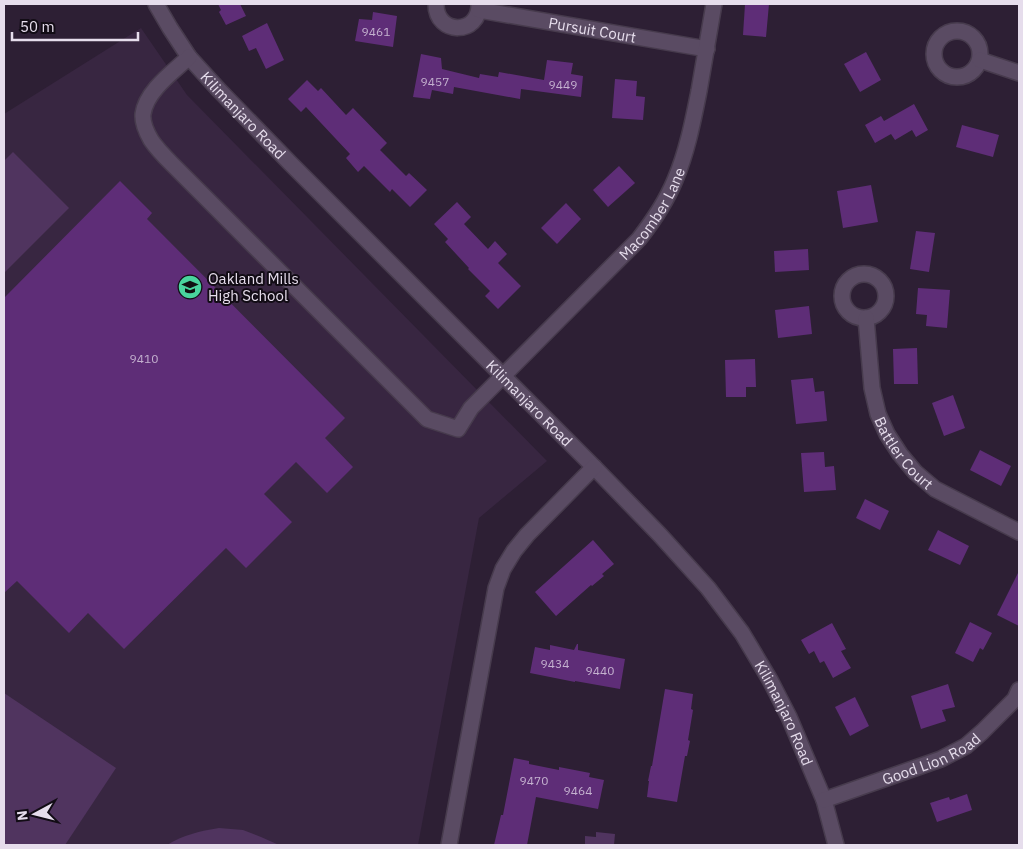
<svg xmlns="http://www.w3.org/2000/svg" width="1023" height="849" font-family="'IBM Plex Sans',sans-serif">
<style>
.built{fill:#382641}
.green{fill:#50345f}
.building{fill:#5e2d77}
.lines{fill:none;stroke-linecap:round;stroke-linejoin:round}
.minor-casing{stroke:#473b4d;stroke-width:18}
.minor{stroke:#5a4b63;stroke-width:15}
.labels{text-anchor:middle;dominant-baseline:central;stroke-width:4;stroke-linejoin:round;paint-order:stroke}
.number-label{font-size:12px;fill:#c4b1cf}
.street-label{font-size:15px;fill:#e6ddec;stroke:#120c15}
.poi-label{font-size:15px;fill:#e6ddec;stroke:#120c15;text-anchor:start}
</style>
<rect width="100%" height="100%" fill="#2d1f34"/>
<!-- built -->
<polygon class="built" points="141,28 187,95 547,461 479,518 418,845 4,845 4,114"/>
<!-- green -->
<g class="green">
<polygon points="13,152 69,208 4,273 4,161"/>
<polygon points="4,693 116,768 65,845 4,845"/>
<path d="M219,828L243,830L261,837L279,845H167C183,835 200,831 219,828Z"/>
<polygon points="596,832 615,834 614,845 580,845 580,844 585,844 585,836 596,837"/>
</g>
<!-- building -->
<g class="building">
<polygon points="218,4 240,4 246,16 226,25 219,12 221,10"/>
<polygon points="745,4 769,4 766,37 743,35"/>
<polygon points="373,12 397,16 393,47 355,41 359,19 372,20"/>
<polygon points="267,23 284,60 266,69 256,48 249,51 242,36"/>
<polygon points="866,52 881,80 860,92 844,64"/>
<polygon points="421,54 441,58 442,69 479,78 480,74 498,77 499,72 544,80 547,60 573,63 571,74 583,76 581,97 521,89 520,99 454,87 453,94 432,90 430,99 413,97"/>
<polygon points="615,79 637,81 636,96 645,97 643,120 612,118"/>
<polygon points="307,80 318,91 321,88 346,115 353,108 387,143 380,150 406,176 409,173 427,190 410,207 392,189 390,192 364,166 358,172 346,158 350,154 306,107 301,112 288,99"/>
<polygon points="914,104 928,130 916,137 912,130 895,140 891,134 875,143 865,125 881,116 884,121"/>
<polygon points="962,125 999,135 993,157 956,147"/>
<polygon points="619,166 635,183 608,207 593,190"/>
<polygon points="120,181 152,213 147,219 345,418 325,438 353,467 327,493 296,462 264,494 292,522 246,568 226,548 124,649 88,613 69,633 17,581 4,593 4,298"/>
<polygon points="871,185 878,222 843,228 837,191"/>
<polygon points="457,202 471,217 464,224 488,249 495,241 507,254 498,263 521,286 498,309 485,296 490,291 468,269 469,268 445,242 448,239 434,224"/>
<polygon points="566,203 581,219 557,244 541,228"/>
<polygon points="916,231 935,233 929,272 910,269"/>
<polygon points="808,249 809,270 775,272 774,251"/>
<polygon points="918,288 950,290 947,328 926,326 927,315 916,314"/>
<polygon points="809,306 812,334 778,338 775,310"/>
<polygon points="917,348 918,384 894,384 893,349"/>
<polygon points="755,359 756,387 746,387 746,397 726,397 725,360"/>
<polygon points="813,378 815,392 824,391 827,421 796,424 791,380"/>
<polygon points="953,395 965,428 944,436 932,403"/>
<polygon points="980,450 1011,466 1001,486 970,470"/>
<polygon points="824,452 825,467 834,466 836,490 804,492 801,453"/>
<polygon points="865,499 889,511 880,530 856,518"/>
<polygon points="938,530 969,546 960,565 928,550"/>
<polygon points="593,540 614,564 602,574 604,576 592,586 591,585 556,616 535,592"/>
<polygon points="1019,571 1019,626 997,615"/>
<polygon points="970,622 992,633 983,650 980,648 973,662 955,653"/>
<polygon points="832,623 846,649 841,651 851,668 833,678 824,661 820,663 814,651 809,654 801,640"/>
<polygon points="577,644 578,644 578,650 625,659 620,689 575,681 575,682 530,673 535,647 550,650 550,645 574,650"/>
<polygon points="948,684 955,707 942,710 946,721 921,729 911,696"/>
<polygon points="665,689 693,694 691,709 693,710 688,740 690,741 687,756 685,756 677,802 647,797 649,781 648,781 651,766 652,766"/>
<polygon points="855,697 869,726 850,736 835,707"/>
<polygon points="514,758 529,761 529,764 559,770 559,767 590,773 589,777 604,780 598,809 536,797 527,845 494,845 501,815 503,815"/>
<polygon points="967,794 972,810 937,822 930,803 949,797 950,800"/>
</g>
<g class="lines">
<!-- minor casing -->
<g class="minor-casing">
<g id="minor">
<path id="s1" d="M156,4L170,28L189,57L218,89L290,163L594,467L660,535L708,588L742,633L770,680L789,717L824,800L836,845"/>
<path d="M436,4C436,36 480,35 479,4"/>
<path id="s2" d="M479,10L707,49"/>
<circle cx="957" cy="54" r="23"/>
<path id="s3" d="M189,57C173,72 146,91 143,114C142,123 147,133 151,140C157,149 165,157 172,164L427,419L458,429L471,408L639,239C653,221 666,202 675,180C687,152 693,121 699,91C704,62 709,33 714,4"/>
<polyline points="980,60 1019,73"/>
<circle cx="864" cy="296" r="22"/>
<path id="s4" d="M866,318L872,388L878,414L887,434L900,454L915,472L935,489L1019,532"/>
<path id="s5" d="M824,800L941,759L966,746L982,732L1015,699L1019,690"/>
<polyline points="449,845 496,588 503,569 514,551 527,535 594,467"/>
</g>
</g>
<!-- minor -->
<use href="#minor" class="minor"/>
</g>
<!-- icons -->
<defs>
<g id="school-disc" transform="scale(1.25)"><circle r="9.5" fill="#49d49d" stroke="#120c15"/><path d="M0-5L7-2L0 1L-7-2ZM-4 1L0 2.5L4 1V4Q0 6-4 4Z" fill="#111"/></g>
</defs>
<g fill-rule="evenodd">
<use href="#school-disc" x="190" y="287"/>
</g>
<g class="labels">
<!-- number labels -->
<g class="number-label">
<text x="376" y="31">9461</text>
<text x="435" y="81">9457</text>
<text x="563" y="84">9449</text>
<text x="144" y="358">9410</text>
<text x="555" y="663">9434</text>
<text x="600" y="670">9440</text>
<text x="534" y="780">9470</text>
<text x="578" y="790">9464</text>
</g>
<!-- street labels -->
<g class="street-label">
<text stroke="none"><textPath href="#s2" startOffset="115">Pursuit Court</textPath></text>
<text stroke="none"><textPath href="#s1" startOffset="142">Kilimanjaro Road</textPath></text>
<text stroke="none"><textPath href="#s3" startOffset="819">Macomber Lane</textPath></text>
<text stroke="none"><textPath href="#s1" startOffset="548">Kilimanjaro Road</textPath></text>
<text stroke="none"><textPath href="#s4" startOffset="144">Battler Court</textPath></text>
<text stroke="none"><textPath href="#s1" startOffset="952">Kilimanjaro Road</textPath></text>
<text stroke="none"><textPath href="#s5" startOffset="115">Good Lion Road</textPath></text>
</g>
<!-- poi labels -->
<g class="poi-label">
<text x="208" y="278">Oakland Mills<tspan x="208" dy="17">High School</tspan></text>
</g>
</g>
<!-- border -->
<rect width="1023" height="849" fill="none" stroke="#e6ddec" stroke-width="10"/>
<!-- north arrow -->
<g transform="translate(35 814) rotate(263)" stroke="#120c15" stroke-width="4" paint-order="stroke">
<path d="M0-4L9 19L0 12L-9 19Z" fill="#e6ddec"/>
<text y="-8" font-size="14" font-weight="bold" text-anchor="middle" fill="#e6ddec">N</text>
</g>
<!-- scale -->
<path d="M12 32v8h126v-8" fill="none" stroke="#e6ddec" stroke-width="2.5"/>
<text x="20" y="32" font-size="15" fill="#e6ddec" stroke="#120c15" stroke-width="4" paint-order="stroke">50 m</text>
</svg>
